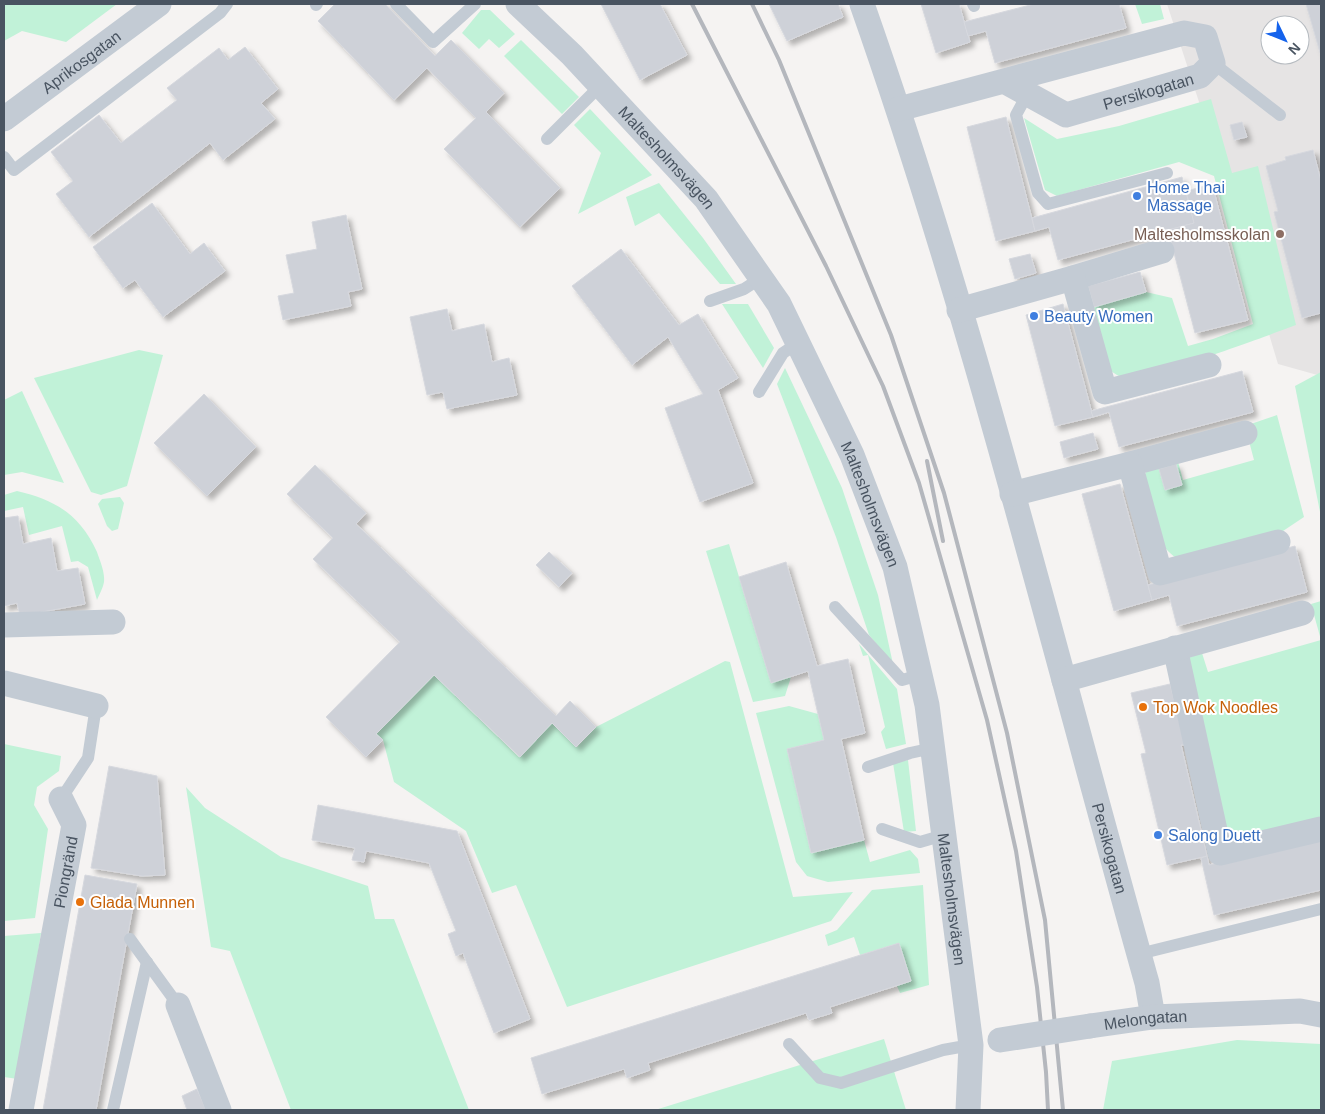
<svg xmlns="http://www.w3.org/2000/svg" width="1325" height="1114" font-family="Arial,sans-serif">
<style>
.education{fill:#e6e4e4;fill-rule:evenodd}
.green{fill:#c1f2d8}
.building{fill:#ced1d8;stroke:#d6d8de;filter:url(#shadow)}
.lines{fill:none;stroke-linecap:round;stroke-linejoin:round}
.service{stroke:#c3cbd4;stroke-width:12}
.minor{stroke:#c3cbd4;stroke-width:25}
.rail{stroke:#b4b7bd;stroke-width:4}
.minor-bridge{stroke:#c3cbd4;stroke-width:25}
.shop-dot{fill:#3f7fe0;stroke:#fff;stroke-width:2}
.education-dot{fill:#8d6e63;stroke:#fff;stroke-width:2}
.food-dot{fill:#e8710a;stroke:#fff;stroke-width:2}
.labels{text-anchor:middle;dominant-baseline:central;stroke-width:4;stroke-linejoin:round;paint-order:stroke}
.street-label{font-size:16px;fill:#495461;stroke:#fff}
.shop-label{font-size:16px;fill:#366cbe;stroke:#fff;text-anchor:start}
.education-label{font-size:16px;fill:#785e54;stroke:#fff;text-anchor:end}
.food-label{font-size:16px;fill:#c56008;stroke:#fff;text-anchor:start}
</style>
<defs>
<filter id="shadow"><feDropShadow dx="4.5" dy="4.5" stdDeviation="2.5" flood-color="#0004"/></filter>
</defs>
<rect width="100%" height="100%" fill="#f5f3f2"/>
<!-- education -->
<path class="education" d="M1167,4H1321V376L1278,364L1200,105ZM1270,25H1300V55H1270Z"/>
<!-- green -->
<g class="green">
<polygon points="4,4 117,4 66,42 22,31 4,41"/>
<polygon points="1135,4 1160,4 1164,19 1142,24"/>
<polygon points="481,10 490,10 515,34 499,48 489,39 479,49 462,33"/>
<polygon points="521,40 579,97 562,114 504,56"/>
<path d="M1211,99L1232,173L1258,166L1296,325C1269,335 1140,384 1119,376C1114,374 1108,368 1104,364L1094,307L1146,292L1172,298L1188,346L1213,339L1253,324L1214,176L1179,162L1057,196L1045,190L1024,118L1057,139L1119,126Z"/>
<polygon points="590,109 652,175 578,214 601,153 574,125"/>
<polygon points="659,183 703,238 736,284 720,284 659,213 635,226 626,197"/>
<polygon points="722,304 748,304 774,348 763,368"/>
<polygon points="139,350 163,355 127,486 101,495 91,492 34,378"/>
<polygon points="785,368 842,488 878,595 893,664 869,635 836,537 777,384"/>
<polygon points="1321,372 1321,517 1295,386"/>
<polygon points="22,391 64,483 22,472 4,475 4,400"/>
<path d="M1277,415L1304,517L1274,537L1180,560C1152,546 1150,505 1143,477L1151,465L1177,458L1183,480L1254,460L1245,426Z"/>
<path d="M17,491C56,500 80,515 97,552C100,561 105,572 104,582C103,588 99,595 97,600L88,567L78,561L71,562L62,526L29,535L23,507L4,511V495Z"/>
<polygon points="120,497 124,503 118,529 112,531 107,526 98,504 102,499"/>
<polygon points="729,544 771,682 791,677 785,696 753,702 706,551"/>
<polygon points="1321,601 1321,640 1311,604"/>
<polygon points="1321,640 1321,824 1250,842 1233,837 1222,824 1185,659 1202,653 1208,672"/>
<polygon points="859,644 897,689 906,744 886,749 881,732 885,727 868,655 863,656"/>
<polygon points="725,661 730,662 793,897 853,892 831,921 567,1007 516,885 492,893 466,831 394,782 383,740 376,734 434,675 519,757 552,723 577,747 596,727"/>
<polygon points="789,706 818,714 824,740 787,749 811,853 864,840 870,862 910,850 918,859 920,873 828,882 807,876 796,862 756,713"/>
<polygon points="4,744 61,756 59,771 37,787 34,805 48,829 35,918 4,921"/>
<polygon points="908,760 916,831 904,832 893,763"/>
<polygon points="186,787 205,808 281,857 368,886 375,919 394,919 469,1110 291,1110 230,951 211,947"/>
<polygon points="923,885 929,985 900,993 897,986 911,981 899,943 860,955 854,937 828,946 825,935 837,930 872,890"/>
<polygon points="41,933 18,1079 4,1077 4,936"/>
<polygon points="884,1039 906,1110 655,1110"/>
<polygon points="1237,1040 1321,1044 1321,1110 1103,1110 1112,1061"/>
</g>
<!-- building -->
<g class="building">
<polygon points="335,4 385,4 435,56 451,40 504,93 486,112 560,188 520,227 444,149 476,118 427,68 394,100 318,21"/>
<polygon points="601,4 660,4 687,55 640,80"/>
<polygon points="769,4 838,4 843,17 787,41"/>
<polygon points="921,4 959,4 970,42 936,53"/>
<polygon points="1034,4 1119,4 1126,28 995,63 986,31 968,36 964,22"/>
<polygon points="1306,4 1321,4 1321,56"/>
<polygon points="245,47 278,89 261,103 275,119 223,160 210,143 89,237 56,194 73,181 51,152 99,115 121,143 177,100 167,88 219,48 228,60"/>
<polygon points="1006,117 1035,231 996,241 967,127"/>
<polygon points="1242,122 1247,137 1234,140 1230,125"/>
<polygon points="1313,150 1321,181 1321,313 1302,318 1274,212 1278,211 1266,166 1286,160 1285,157"/>
<polygon points="1182,177 1194,223 1058,260 1049,227 1035,231 1032,218"/>
<polygon points="1212,184 1248,320 1195,333 1168,230 1194,223 1186,191"/>
<polygon points="152,203 190,254 204,243 225,271 163,317 135,280 123,288 93,247"/>
<polygon points="346,215 362,289 348,292 351,306 283,320 278,296 294,293 286,255 317,249 312,222"/>
<polygon points="621,249 679,325 698,314 738,378 718,390 753,483 700,502 665,408 703,394 668,337 632,365 572,286"/>
<polygon points="1030,254 1036,273 1015,279 1009,259"/>
<polygon points="1140,272 1146,292 1094,307 1088,286"/>
<polygon points="1063,304 1093,417 1055,426 1026,315"/>
<polygon points="447,309 452,331 484,324 492,362 509,358 517,395 447,409 443,392 427,395 410,317"/>
<polygon points="1242,371 1253,412 1119,447 1109,412 1093,417 1091,411"/>
<polygon points="204,394 256,447 207,496 154,443"/>
<polygon points="1093,433 1098,449 1064,458 1060,442"/>
<polygon points="1176,464 1182,485 1165,490 1159,469"/>
<polygon points="315,465 366,513 356,524 556,716 570,701 596,727 576,747 552,723 520,757 434,675 376,734 383,740 366,757 326,717 400,642 313,559 333,538 287,494"/>
<polygon points="1120,484 1152,600 1114,611 1082,494"/>
<polygon points="18,516 23,544 51,538 57,571 78,568 85,604 20,616 17,603 4,606 4,518"/>
<polygon points="1295,546 1307,592 1177,626 1169,595 1152,600 1148,585"/>
<polygon points="549,552 572,573 559,587 536,565"/>
<polygon points="786,562 817,666 848,659 865,733 841,739 864,840 811,853 787,749 824,740 808,671 771,683 739,577"/>
<polygon points="1170,684 1185,745 1181,745 1207,856 1167,865 1141,754 1146,753 1131,693"/>
<polygon points="109,766 157,776 165,875 142,876 91,868"/>
<polygon points="318,805 457,831 530,1019 494,1033 463,953 456,956 448,934 456,931 429,863 366,851 364,862 352,860 355,848 312,840"/>
<polygon points="1321,838 1321,890 1214,915 1201,858 1207,856 1209,865"/>
<polygon points="85,875 137,884 96,1110 43,1110"/>
<polygon points="899,943 911,981 830,1007 832,1013 809,1020 806,1013 648,1063 650,1070 627,1078 624,1069 542,1094 531,1058"/>
<polygon points="197,1089 206,1110 187,1110 182,1096"/>
</g>
<g class="lines">
<!-- service -->
<g class="service">
<polyline points="396,4 433,42 475,4"/>
<polyline points="973,4 974,6"/>
<polyline points="316,5 317,4"/>
<polyline points="1213,63 1280,115"/>
<polyline points="1028,93 1016,115 1038,193 1048,204 1167,173"/>
<polyline points="547,139 601,85"/>
<polyline points="4,157 14,170 220,13 227,4"/>
<polyline points="710,301 744,289 761,278"/>
<polyline points="759,392 783,353 798,343"/>
<polyline points="835,607 902,680 920,675"/>
<polyline points="868,767 910,753 933,748"/>
<polyline points="61,799 88,758 96,706"/>
<polyline points="882,829 920,842 944,835"/>
<polyline points="130,939 178,1005"/>
<polyline points="1139,954 1321,909"/>
<polyline points="789,1044 820,1078 841,1083 943,1050 971,1045"/>
<polyline points="113,1110 147,962"/>
</g>
<!-- minor -->
<g class="minor">
<path id="s1" d="M518,4L572,55L706,199L779,304L852,455L895,567L927,705L971,1045L968,1110"/>
<path id="s2" d="M862,4C975,325 1055,656 1147,983L1153,1017"/>
<path id="s3" d="M899,109L1004,81L1066,115L1200,76L1213,63L1205,37L1184,33L1004,81"/>
<path id="s4" d="M4,119L159,4"/>
<polyline points="1073,278 1162,251"/>
<polyline points="959,310 1073,278 1105,392 1209,365"/>
<polyline points="1130,464 1245,433"/>
<polyline points="1012,494 1130,464 1160,573 1278,542"/>
<polyline points="4,625 113,622"/>
<polyline points="1175,648 1220,853 1321,829"/>
<polyline points="1064,680 1302,613"/>
<polyline points="4,683 96,706"/>
<polyline points="178,1005 219,1110"/>
<path id="s5" d="M1090,1026L1153,1017L1300,1011L1321,1015"/>
<path id="s6" d="M21,1110L74,825L61,799"/>
</g>
<!-- rail -->
<g class="rail">
<polyline points="692,4 826,266 883,386 919,483 987,720 1016,851 1037,987 1046,1072 1048,1110"/>
<polyline points="752,4 779,60 891,335 944,493 1007,733 1045,920 1063,1110"/>
<polyline points="927,461 943,541"/>
</g>
<!-- minor-bridge -->
<polyline class="minor-bridge" points="1000,1040 1090,1026"/>
</g>
<!-- markers -->
<g class="shop-dot">
<circle cx="1137" cy="196" r="5"/>
<circle cx="1034" cy="316" r="5"/>
<circle cx="1158" cy="835" r="5"/>
</g>
<circle class="education-dot" cx="1280" cy="234" r="5"/>
<g class="food-dot">
<circle cx="1143" cy="707" r="5"/>
<circle cx="80" cy="902" r="5"/>
</g>
<g class="labels">
<!-- street labels -->
<g class="street-label">
<text stroke="none"><textPath href="#s4" startOffset="96">Aprikosgatan</textPath></text>
<text stroke="none"><textPath href="#s3" startOffset="265">Persikogatan</textPath></text>
<text stroke="none"><textPath href="#s1" startOffset="214">Maltesholmsvägen</textPath></text>
<text stroke="none"><textPath href="#s1" startOffset="619">Maltesholmsvägen</textPath></text>
<text stroke="none"><textPath href="#s2" startOffset="880">Persikogatan</textPath></text>
<text stroke="none"><textPath href="#s6" startOffset="242">Piongränd</textPath></text>
<text stroke="none"><textPath href="#s1" startOffset="1024">Maltesholmsvägen</textPath></text>
<text stroke="none"><textPath href="#s5" startOffset="56">Melongatan</textPath></text>
</g>
<!-- shop labels -->
<g class="shop-label">
<text x="1147" y="187">Home Thai<tspan x="1147" dy="18">Massage</tspan></text>
<text x="1044" y="316">Beauty Women</text>
<text x="1168" y="835">Salong Duett</text>
</g>
<!-- education labels -->
<g class="education-label">
<text x="1270" y="234">Maltesholmsskolan</text>
</g>
<!-- food labels -->
<g class="food-label">
<text x="1153" y="707">Top Wok Noodles</text>
<text x="90" y="902">Glada Munnen</text>
</g>
</g>
<!-- border -->
<rect width="1325" height="1114" fill="none" stroke="#495461" stroke-width="10"/>
<!-- north arrow -->
<g transform="translate(1285 40) rotate(133)"><circle r="24" fill="#ffffff" stroke="#b6bbc0"/>
<path d="M0-4L9 19L0 12L-9 19Z" fill="#1563ec"/>
<text y="-8" font-size="14" font-weight="bold" text-anchor="middle" fill="#495461">N</text>
</g>
</svg>
